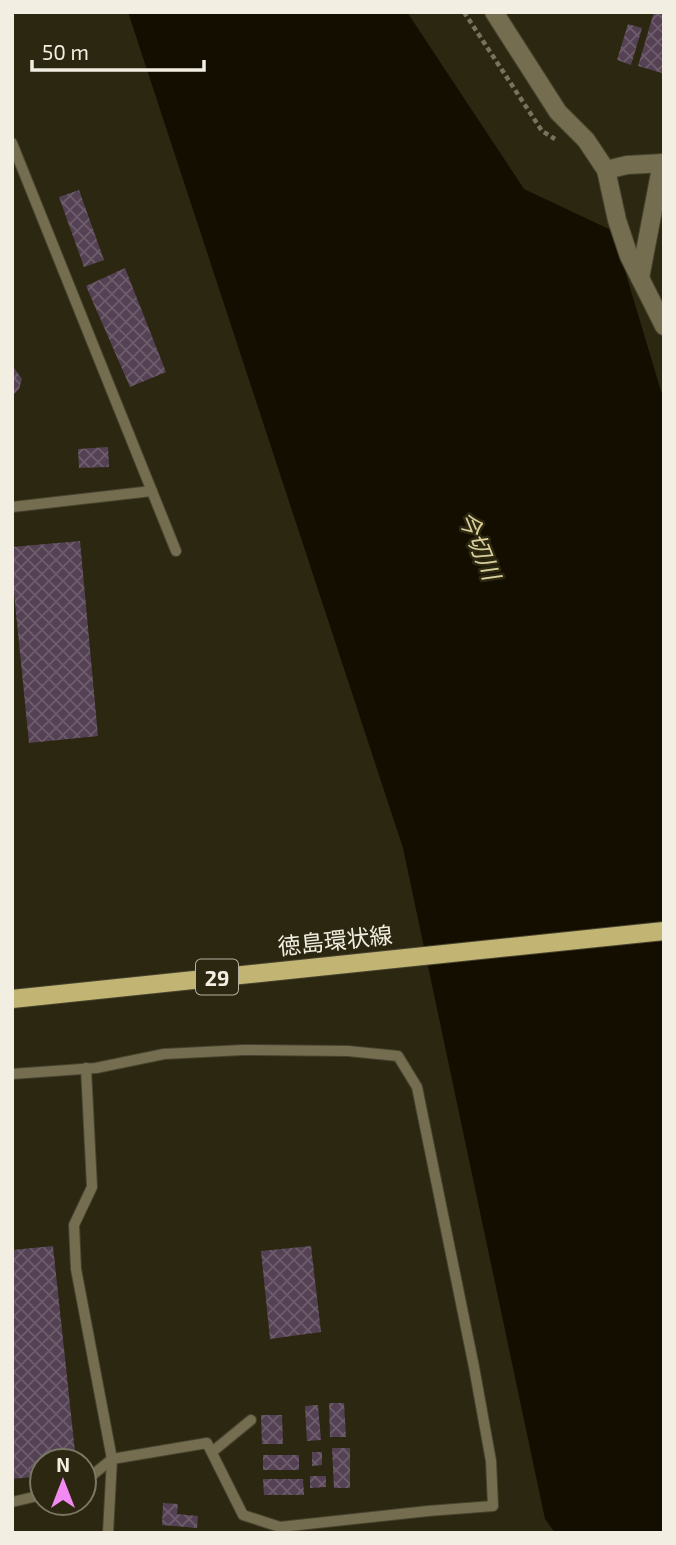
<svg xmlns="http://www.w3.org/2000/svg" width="676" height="1545" font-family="'Exo 2','Noto Sans JP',sans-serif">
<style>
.water{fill:#140e00}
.building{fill:url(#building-cross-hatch)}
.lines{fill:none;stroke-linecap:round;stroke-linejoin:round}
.lane-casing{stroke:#47432e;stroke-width:12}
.street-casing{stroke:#47432e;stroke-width:20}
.primary-casing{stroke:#47432e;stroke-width:20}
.path{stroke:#767360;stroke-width:4.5;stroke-dasharray:5 3.5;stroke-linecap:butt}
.lane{stroke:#746d4f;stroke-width:10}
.street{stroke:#746d4f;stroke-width:18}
.primary{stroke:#c2b473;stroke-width:18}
.labels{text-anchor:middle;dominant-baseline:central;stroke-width:5;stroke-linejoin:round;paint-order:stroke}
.shield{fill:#2b2711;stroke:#b6b3a3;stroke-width:2}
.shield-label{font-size:21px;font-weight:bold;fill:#f2efe2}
.street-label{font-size:23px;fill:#f2efe2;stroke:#2b2711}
.water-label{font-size:24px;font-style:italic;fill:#dbcf9a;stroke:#2b2711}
</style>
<defs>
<pattern id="building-cross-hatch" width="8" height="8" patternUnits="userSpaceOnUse" patternTransform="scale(1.75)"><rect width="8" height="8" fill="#554154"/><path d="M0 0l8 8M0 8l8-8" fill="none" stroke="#6e5d6c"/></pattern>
</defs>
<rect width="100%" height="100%" fill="#2b2711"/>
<!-- water -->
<polygon class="water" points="128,12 407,12 524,189 613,231 664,401 664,1533 555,1533 545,1519 403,848"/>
<!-- building -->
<g class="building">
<polygon points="654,12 664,14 662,73 638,66"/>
<polygon points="628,24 642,28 631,65 617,60"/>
<polygon points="79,190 104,260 84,267 59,197"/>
<polygon points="125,268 166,372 130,387 86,286"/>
<polygon points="12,365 22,379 19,389 12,396"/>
<polygon points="108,447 109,467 79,468 78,449"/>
<polygon points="80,541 98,736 29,743 12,573 12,547"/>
<polygon points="53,1246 76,1461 42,1461 42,1476 12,1479 12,1250"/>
<polygon points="311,1246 321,1332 270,1339 261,1251"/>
<polygon points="329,1403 344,1403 346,1437 330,1437"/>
<polygon points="318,1405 321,1440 307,1441 305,1406"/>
<polygon points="261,1415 282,1415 283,1444 262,1444"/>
<polygon points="332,1448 350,1448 350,1488 334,1488"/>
<polygon points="312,1452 322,1452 322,1465 312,1466"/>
<rect x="263" y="1455" width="36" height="15"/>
<polygon points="310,1476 326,1476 326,1487 310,1488"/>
<polygon points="263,1479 303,1479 304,1495 264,1495"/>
<polygon points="163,1503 178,1504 177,1514 198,1516 197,1528 162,1525"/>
</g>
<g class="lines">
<!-- lane casing -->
<g class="lane-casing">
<g id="lane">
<polyline points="12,143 176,551"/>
<polyline points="12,507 152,491"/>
<polyline points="86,1068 92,1187 74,1225 76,1269 112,1459 108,1533"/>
<polyline points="12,1074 96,1068 164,1054 243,1050 348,1051 398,1056 417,1087 474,1367 491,1461 493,1506 428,1511 280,1527 243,1515 207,1443 112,1459 84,1482"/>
<polyline points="212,1452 251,1420"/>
<polyline points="12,1502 42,1495"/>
</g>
</g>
<!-- street casing -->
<g class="street-casing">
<g id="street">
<polyline points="494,12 558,112 586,140 606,170 617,220 629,256 664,326"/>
<polyline points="606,170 627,165 664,163"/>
<polyline points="640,278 662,163"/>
</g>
</g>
<!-- primary casing -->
<g class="primary-casing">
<polyline id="primary" points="12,999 664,931"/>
</g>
<!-- path -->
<polyline class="path" points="464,12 542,131 555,139"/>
<!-- lane -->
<use href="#lane" class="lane"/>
<!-- street -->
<use href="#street" class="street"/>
<!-- primary -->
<use href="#primary" class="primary"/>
</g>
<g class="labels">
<!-- shield labels -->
<rect class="shield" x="196" y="959.5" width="42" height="35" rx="5"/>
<g class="shield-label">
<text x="217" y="977">29</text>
</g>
<!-- street labels -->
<g class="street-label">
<text transform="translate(335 940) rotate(-6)">徳島環状線</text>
</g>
<!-- water labels -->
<g class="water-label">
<text transform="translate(480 545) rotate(68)">今切川</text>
</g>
</g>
<!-- border -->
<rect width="676" height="1545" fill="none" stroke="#f2efe2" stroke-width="28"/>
<!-- north arrow -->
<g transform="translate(63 1482)"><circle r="33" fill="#2b2711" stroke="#7b7765" stroke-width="2"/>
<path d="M0-5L12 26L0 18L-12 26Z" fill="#f38af1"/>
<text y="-10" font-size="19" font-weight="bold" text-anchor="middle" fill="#f2efe2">N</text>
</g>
<!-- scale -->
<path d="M32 60v10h172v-10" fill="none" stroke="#f2efe2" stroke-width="3.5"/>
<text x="42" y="60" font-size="21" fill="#f2efe2" stroke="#2b2711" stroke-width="5" paint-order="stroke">50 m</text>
</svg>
